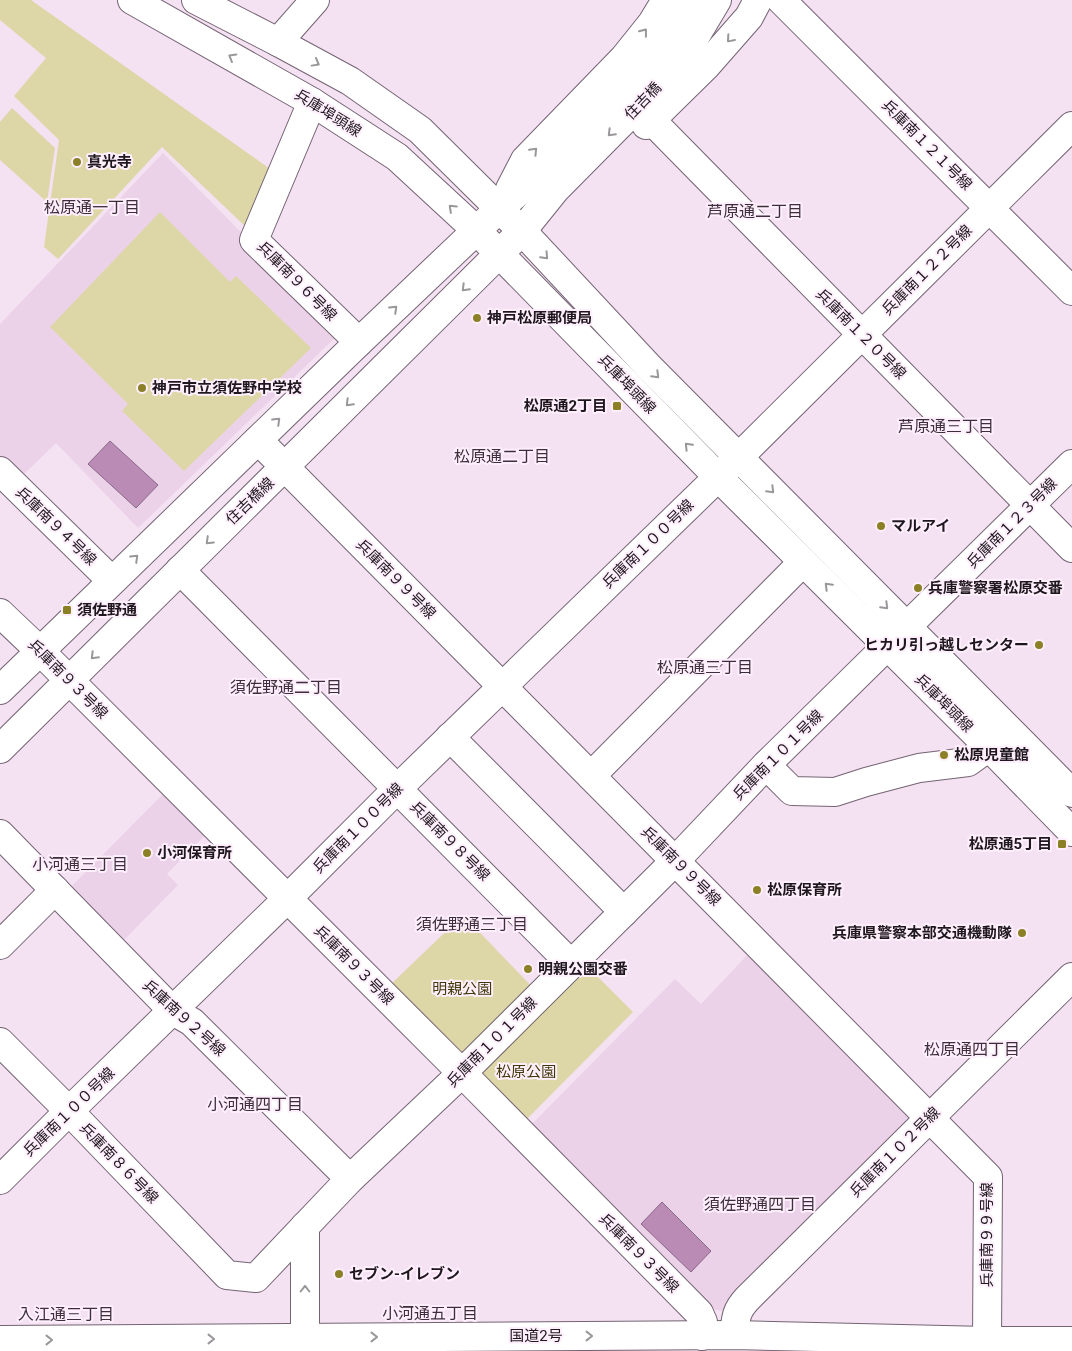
<svg xmlns="http://www.w3.org/2000/svg" width="1072" height="1351" font-family="Roboto,'Noto Sans JP',sans-serif">
<style>
.built{fill:#ebd2e9}
.green{fill:#ddd7a7}
.water{fill:#b98bb5;stroke:#8a6888}
.lines{fill:none;stroke-linecap:round;stroke-linejoin:round}
.minor-casing{stroke:#746473;stroke-width:30}
.major-casing{stroke:#746473;stroke-width:30}
.highway-casing{stroke:#746473;stroke-width:30}
.minor{stroke:#fff;stroke-width:28}
.major{stroke:#fff;stroke-width:28}
.highway{stroke:#fff;stroke-width:28}
.oneway{stroke:#9a979a}
.poi-dot{fill:#8b8026;stroke:#ffeffd;stroke-width:2}
.labels{text-anchor:middle;dominant-baseline:central;stroke-width:4;stroke-linejoin:round;paint-order:stroke}
.street-label{font-size:15px;fill:#1e181e;stroke:#ffeffd}
.poi-label{font-size:15px;font-weight:bold;fill:#1e181e;stroke:#ffeffd;text-anchor:start}
.park-label{font-size:15px;fill:#3f3908;stroke:#ffeffd}
.neighbourhood-label{font-size:16px;fill:#3c2e3b;stroke:#ffeffd}
</style>
<rect width="100%" height="100%" fill="#f4e1f2"/>
<!-- built -->
<g class="built">
<polygon points="163,153 340,333 138,528 56,443 20,478 0,459 0,324"/>
<polygon points="167,790 209,831 167,874 178,885 118,946 65,893"/>
<polygon points="753,949 911,1110 910,1121 723,1311 711,1309 528,1128 675,979 701,1004"/>
</g>
<!-- green -->
<g class="green">
<polygon points="0,0 31,0 273,171 248,229 162,147 58,259 44,247 59,140 14,96 46,58 0,20"/>
<polygon points="12,108 55,148 47,202 0,160 0,122"/>
<polygon points="160,212 230,282 236,276 311,348 184,471 122,411 128,404 50,327"/>
<polygon points="463,915 536,991 462,1063 388,987"/>
<polygon points="586,965 633,1012 526,1120 478,1073"/>
</g>
<!-- water -->
<g class="water">
<polygon points="110,441 158,485 136,508 88,464"/>
<polygon points="662,1202 711,1251 691,1272 641,1224"/>
</g>
<g class="lines">
<!-- minor casing -->
<g class="minor-casing">
<g id="minor">
<polyline points="781,0 1072,291"/>
<polyline points="278,42 315,0"/>
<polyline points="312,102 254,240 359,342"/>
<polyline points="651,120 1072,548"/>
<polyline points="646,125 706,66 749,17 758,0"/>
<polyline points="510,189 525,160 624,58 652,23 666,0"/>
<polyline points="258,440 988,1177 987,1341"/>
<polyline points="0,471 112,581"/>
<polyline points="180,570 571,964"/>
<polyline points="0,613 40,651 462,1073 699,1313 703,1322 702,1336"/>
<polyline points="0,690 359,342 500,208 539,174 639,72 670,32 688,0"/>
<polyline points="450,737 624,912"/>
<polyline points="0,749 522,231 555,190 658,86 689,47 717,0"/>
<polyline points="766,765 792,791 835,792 866,782 919,768 968,762 989,747"/>
<polyline points="591,776 803,562"/>
<polyline points="0,834 173,1011 192,1022 350,1179"/>
<polyline points="0,945 55,890"/>
<polyline points="0,1042 69,1111 227,1275 256,1278 350,1179 462,1073 676,860 766,765 1072,464"/>
<polyline points="0,1180 69,1111 287,899 398,788 750,446 1072,126"/>
<polyline points="305,1226 305,1338 307,1351"/>
<path d="M734,1335C736,1319 735,1312 747,1299L1072,977"/>
</g>
</g>
<!-- major casing -->
<g class="major-casing">
<g id="major">
<polyline points="132,0 312,102 397,157 476,230 718,477 989,747 1072,832"/>
<polyline points="196,0 278,42 350,81 420,130 522,231 648,366 1072,793"/>
</g>
</g>
<!-- highway casing -->
<g class="highway-casing">
<polyline id="highway" points="0,1340 734,1335 987,1341 1072,1341"/>
</g>
<!-- minor -->
<use href="#minor" class="minor"/>
<!-- major -->
<use href="#major" class="major"/>
<!-- highway -->
<use href="#highway" class="highway"/>
</g>
<!-- one-way arrows -->
<defs><path id="oneway-chevron" d="M-2-3.5L2.5 0L-2 3.5" fill="none" stroke-width="1.6" stroke-linecap="round" stroke-linejoin="round" transform="scale(1.25)"/></defs>
<g class="oneway">
<use href="#oneway-chevron" transform="translate(644 32) rotate(-52)"/>
<use href="#oneway-chevron" transform="translate(730 39) rotate(131)"/>
<use href="#oneway-chevron" transform="translate(232 57) rotate(-150)"/>
<use href="#oneway-chevron" transform="translate(316 63) rotate(29)"/>
<use href="#oneway-chevron" transform="translate(611 133) rotate(135)"/>
<use href="#oneway-chevron" transform="translate(534 151) rotate(-46)"/>
<use href="#oneway-chevron" transform="translate(452 208) rotate(-137)"/>
<use href="#oneway-chevron" transform="translate(545 256) rotate(47)"/>
<use href="#oneway-chevron" transform="translate(465 288) rotate(135)"/>
<use href="#oneway-chevron" transform="translate(394 309) rotate(-44)"/>
<use href="#oneway-chevron" transform="translate(656 375) rotate(45)"/>
<use href="#oneway-chevron" transform="translate(349 403) rotate(135)"/>
<use href="#oneway-chevron" transform="translate(277 421) rotate(-44)"/>
<use href="#oneway-chevron" transform="translate(688 446) rotate(-134)"/>
<use href="#oneway-chevron" transform="translate(771 490) rotate(45)"/>
<use href="#oneway-chevron" transform="translate(209 541) rotate(136)"/>
<use href="#oneway-chevron" transform="translate(135 558) rotate(-44)"/>
<use href="#oneway-chevron" transform="translate(828 586) rotate(-135)"/>
<use href="#oneway-chevron" transform="translate(885 606) rotate(45)"/>
<use href="#oneway-chevron" transform="translate(94 656) rotate(135)"/>
<use href="#oneway-chevron" transform="translate(305 1289) rotate(-90)"/>
<use href="#oneway-chevron" transform="translate(589 1336)"/>
<use href="#oneway-chevron" transform="translate(374 1337)"/>
<use href="#oneway-chevron" transform="translate(211 1339)"/>
<use href="#oneway-chevron" transform="translate(49 1340)"/>
</g>
<!-- markers -->
<g class="poi-dot">
<circle cx="77" cy="162" r="5"/>
<circle cx="477" cy="318" r="5"/>
<circle cx="142" cy="388" r="5"/>
<rect x="612" y="401" width="10" height="10" rx="2.5"/>
<circle cx="881" cy="526" r="5"/>
<circle cx="918" cy="588" r="5"/>
<rect x="62" y="605" width="10" height="10" rx="2.5"/>
<circle cx="1039" cy="645" r="5"/>
<circle cx="944" cy="755" r="5"/>
<rect x="1057" y="839" width="10" height="10" rx="2.5"/>
<circle cx="147" cy="853" r="5"/>
<circle cx="757" cy="890" r="5"/>
<circle cx="1022" cy="933" r="5"/>
<circle cx="528" cy="969" r="5"/>
<circle cx="339" cy="1274" r="5"/>
</g>
<g class="labels">
<!-- street labels -->
<g class="street-label">
<text transform="translate(643 101) rotate(-46)">住吉橋</text>
<text transform="translate(328 113) rotate(32)">兵庫埠頭線</text>
<text transform="translate(927 145) rotate(45)">兵庫南１２１号線</text>
<text transform="translate(927 270) rotate(-45)">兵庫南１２２号線</text>
<text transform="translate(297 281) rotate(45)">兵庫南９６号線</text>
<text transform="translate(861 334) rotate(45)">兵庫南１２０号線</text>
<text transform="translate(627 384) rotate(46)">兵庫埠頭線</text>
<text transform="translate(250 501) rotate(-44)">住吉橋線</text>
<text transform="translate(1012 523) rotate(-45)">兵庫南１２３号線</text>
<text transform="translate(56 526) rotate(44)">兵庫南９４号線</text>
<text transform="translate(648 544) rotate(-44)">兵庫南１００号線</text>
<text transform="translate(396 579) rotate(45)">兵庫南９９号線</text>
<text transform="translate(68 679) rotate(45)">兵庫南９３号線</text>
<text transform="translate(944 703) rotate(45)">兵庫埠頭線</text>
<text transform="translate(778 755) rotate(-45)">兵庫南１０１号線</text>
<text transform="translate(358 828) rotate(-45)">兵庫南１００号線</text>
<text transform="translate(450 841) rotate(45)">兵庫南９８号線</text>
<text transform="translate(681 866) rotate(45)">兵庫南９９号線</text>
<text transform="translate(354 965) rotate(45)">兵庫南９３号線</text>
<text transform="translate(184 1018) rotate(42)">兵庫南９２号線</text>
<text transform="translate(492 1042) rotate(-45)">兵庫南１０１号線</text>
<text transform="translate(69 1112) rotate(-44)">兵庫南１００号線</text>
<text transform="translate(895 1152) rotate(-45)">兵庫南１０２号線</text>
<text transform="translate(119 1163) rotate(46)">兵庫南８６号線</text>
<text transform="translate(987 1235) rotate(-90)">兵庫南９９号線</text>
<text transform="translate(639 1253) rotate(45)">兵庫南９３号線</text>
<text x="536" y="1336">国道2号</text>
</g>
<!-- poi labels -->
<g class="poi-label">
<text x="87" y="162">真光寺</text>
<text x="487" y="318">神戸松原郵便局</text>
<text x="152" y="388">神戸市立須佐野中学校</text>
<text x="607" y="406" text-anchor="end">松原通2丁目</text>
<text x="891" y="526">マルアイ</text>
<text x="928" y="588">兵庫警察署松原交番</text>
<text x="77" y="610">須佐野通</text>
<text x="1029" y="645" text-anchor="end">ヒカリ引っ越しセンター</text>
<text x="954" y="755">松原児童館</text>
<text x="1052" y="844" text-anchor="end">松原通5丁目</text>
<text x="157" y="853">小河保育所</text>
<text x="767" y="890">松原保育所</text>
<text x="1012" y="933" text-anchor="end">兵庫県警察本部交通機動隊</text>
<text x="538" y="969">明親公園交番</text>
<text x="349" y="1274">セブン-イレブン</text>
</g>
<!-- park labels -->
<g class="park-label">
<text x="462" y="989">明親公園</text>
<text x="526" y="1072">松原公園</text>
</g>
<!-- neighbourhood labels -->
<g class="neighbourhood-label">
<text x="92" y="207">松原通一丁目</text>
<text x="755" y="211">芦原通二丁目</text>
<text x="946" y="426">芦原通三丁目</text>
<text x="502" y="456">松原通二丁目</text>
<text x="705" y="667">松原通三丁目</text>
<text x="286" y="687">須佐野通二丁目</text>
<text x="80" y="864">小河通三丁目</text>
<text x="472" y="924">須佐野通三丁目</text>
<text x="972" y="1049">松原通四丁目</text>
<text x="255" y="1104">小河通四丁目</text>
<text x="760" y="1204">須佐野通四丁目</text>
<text x="430" y="1313">小河通五丁目</text>
<text x="66" y="1314">入江通三丁目</text>
</g>
</g>
</svg>
